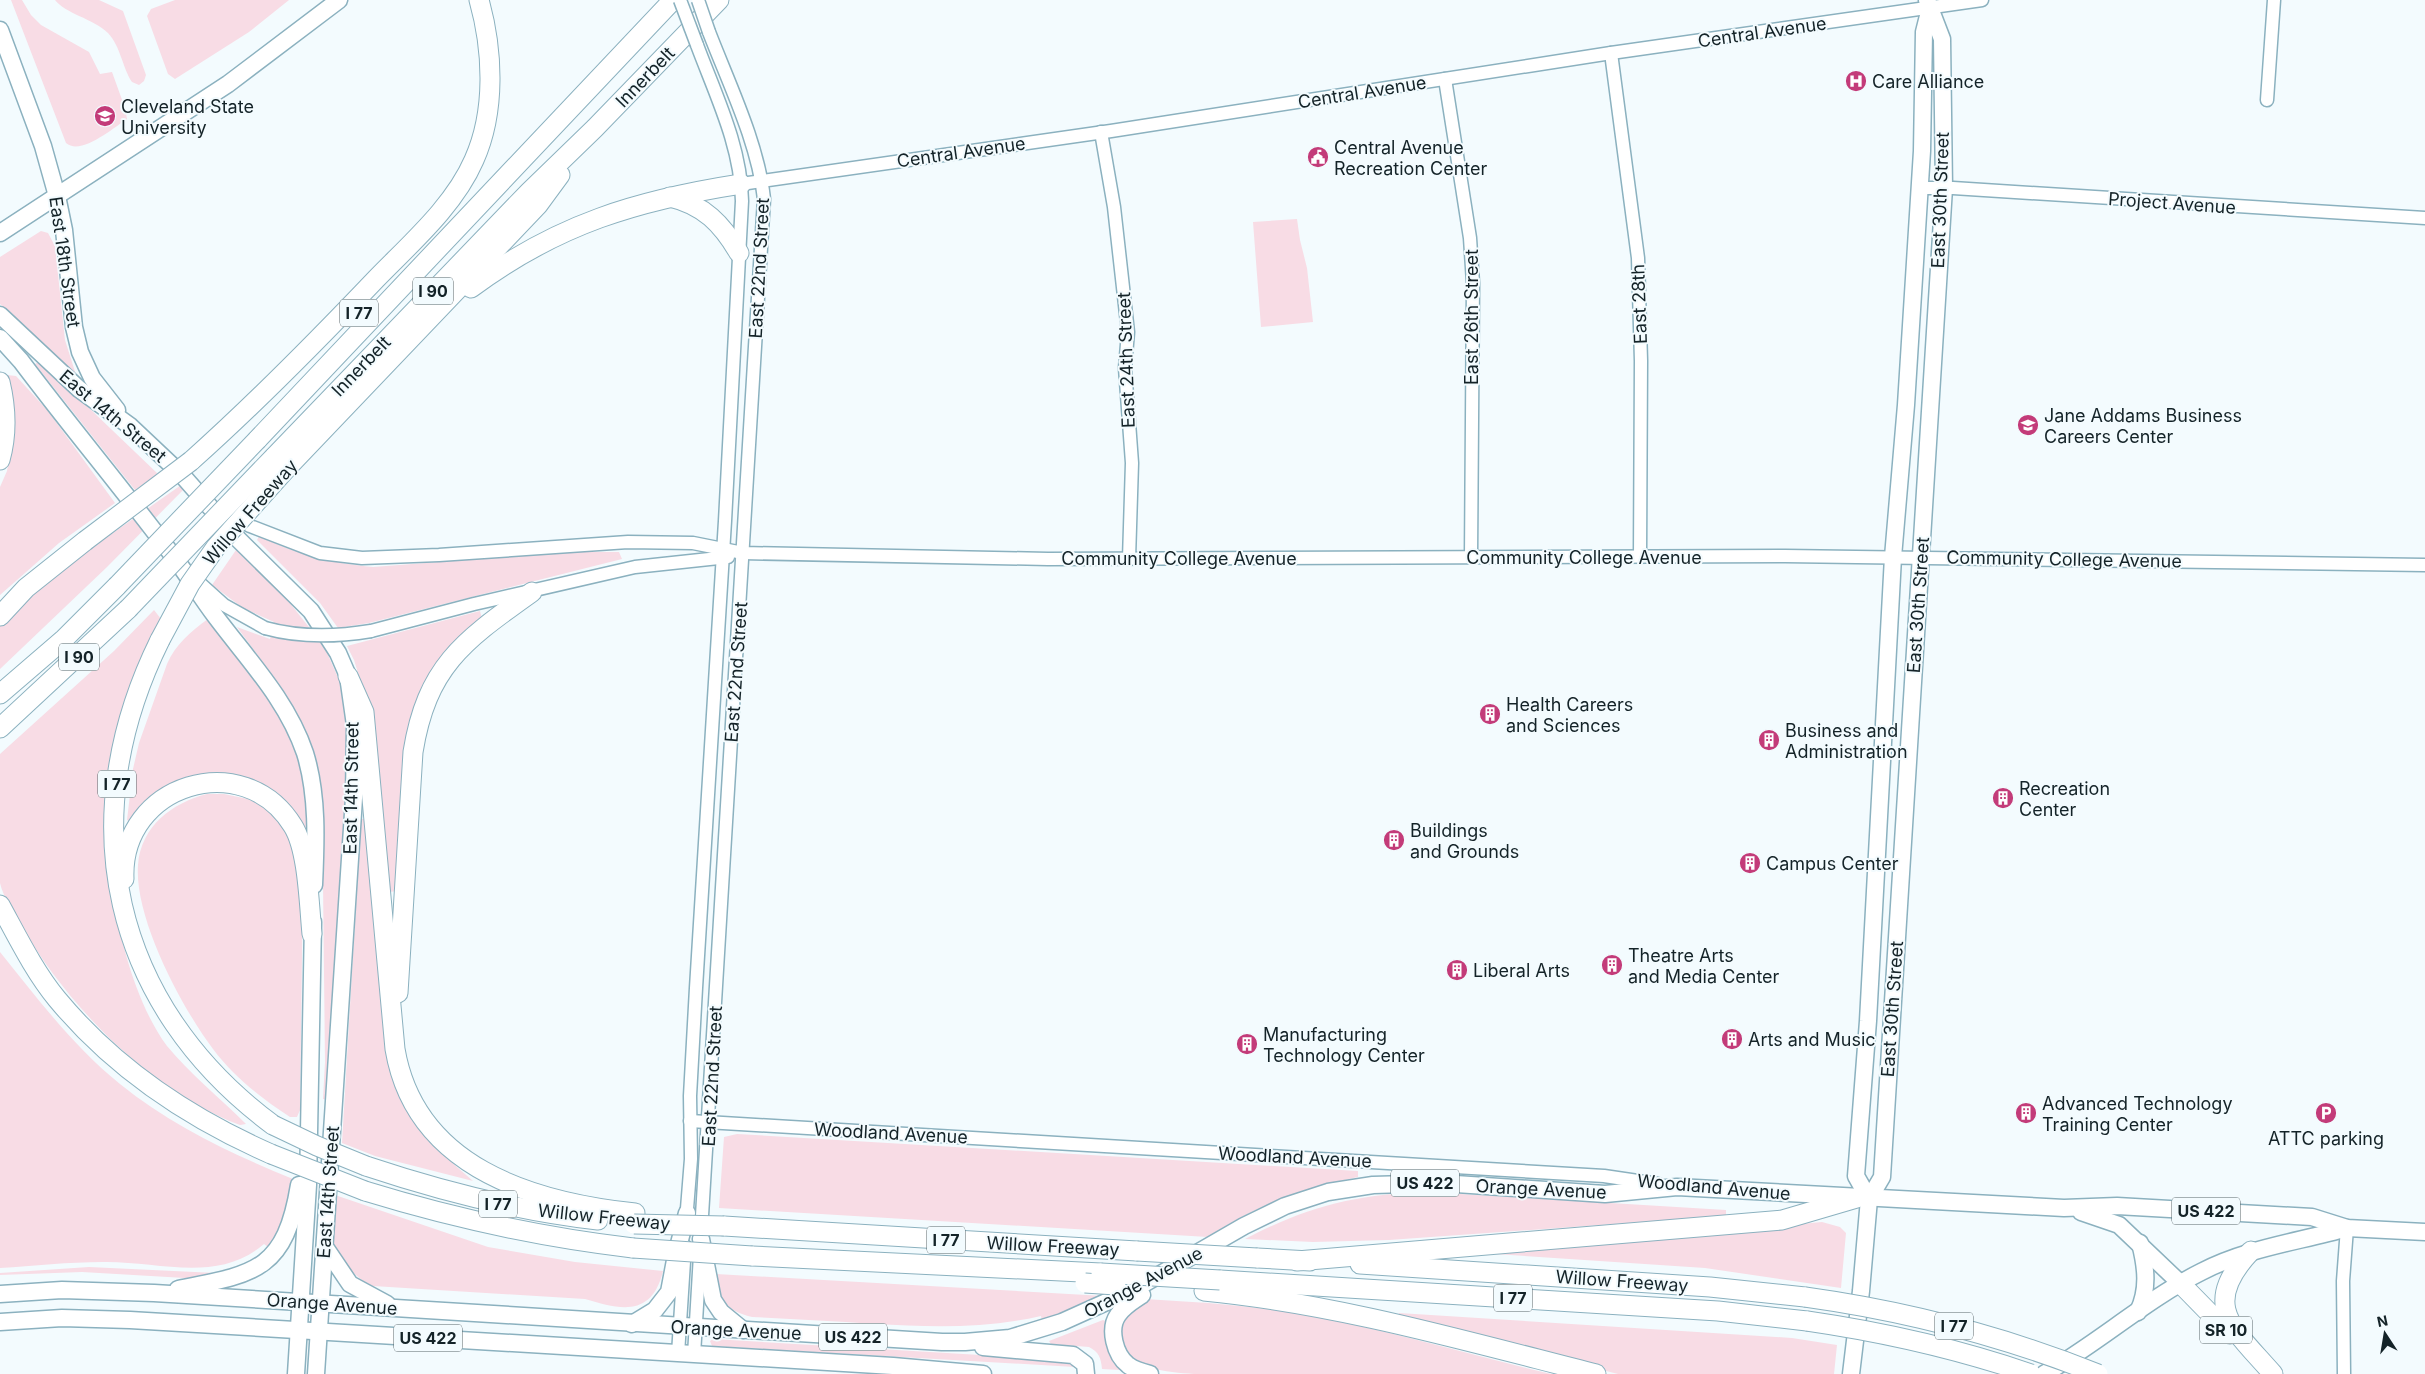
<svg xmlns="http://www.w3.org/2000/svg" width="2425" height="1374" font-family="Inter,sans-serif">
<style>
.green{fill:#f8dce5}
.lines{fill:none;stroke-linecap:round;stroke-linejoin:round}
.minor-casing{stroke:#8bb1bf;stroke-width:15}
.major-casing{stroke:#8bb1bf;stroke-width:19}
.highway-casing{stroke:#8bb1bf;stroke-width:21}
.minor{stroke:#fff;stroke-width:12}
.major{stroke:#fff;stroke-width:16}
.highway{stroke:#fff;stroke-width:19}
.minor-bridge-casing{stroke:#8bb1bf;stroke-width:15;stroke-linecap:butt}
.highway-bridge-casing{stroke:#8bb1bf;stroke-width:21;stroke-linecap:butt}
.minor-bridge{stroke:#fff;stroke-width:12}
.highway-bridge{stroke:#fff;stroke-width:19}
.labels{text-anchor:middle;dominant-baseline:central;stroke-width:4;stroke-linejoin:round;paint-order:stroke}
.shield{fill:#f3fbfe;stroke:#576468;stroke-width:1}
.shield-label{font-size:16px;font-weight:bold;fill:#142328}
.street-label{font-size:18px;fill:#142328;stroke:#f3fbfe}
.poi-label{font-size:18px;fill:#142328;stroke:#f3fbfe;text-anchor:start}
</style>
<rect width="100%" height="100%" fill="#f3fbfe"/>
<!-- green -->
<g class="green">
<path d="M11,0H22L31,15L41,25L89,52L100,74L112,72L125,108L127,119C113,128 81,156 66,143Z"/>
<path d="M55,0H99L123,11L146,75L144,81L139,85L132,82C122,67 121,47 108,33C92,18 66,14 55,0Z"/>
<polygon points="175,0 289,0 249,32 175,79 168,74 147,16 151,9"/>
<polygon points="1297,219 1300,240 1307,268 1313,322 1261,327 1253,222"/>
<polygon points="41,231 48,233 55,246 65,340 77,378 0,304 0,257"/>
<polygon points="40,361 158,474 135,490 35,364"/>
<polygon points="7,375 16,376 48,411 115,503 59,543 0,595 0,487 7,471 13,432 11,387"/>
<polygon points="184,483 187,486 107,567 0,669 0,626 29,592"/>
<path d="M259,536C297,555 332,563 373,567L569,552H619L622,559L369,623L338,628L320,603L257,540Z"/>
<polygon points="236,550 285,597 324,646 340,682 347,709 347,794 328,1100 323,1099 325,1062 322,792 312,749 286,694 237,627 270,639 274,622 243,608 212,585"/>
<path d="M154,610L161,619L139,668L112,889C119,938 137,1006 167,1046C189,1073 221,1099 246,1124L240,1125C151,1092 69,1007 22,927C15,914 3,897 0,883C0,871 0,857 0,845C0,815 0,784 0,754L114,651Z"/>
<polygon points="480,611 482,619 426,686 398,891 389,892 368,705 354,660 347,646"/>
<path d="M208,619C246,667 295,719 304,782C307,801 307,821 309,839L302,830L222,777L132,823L127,820L133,769L139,743L167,664C176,644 190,632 208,619Z"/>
<path d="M207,794H224L248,799L268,809L285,825L303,880L300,1110L297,1117H290C261,1098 234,1077 213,1049C182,1008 134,918 138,865C141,826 172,803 207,794Z"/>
<path d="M361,819H367L386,1048C395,1111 427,1141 473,1181L375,1156L342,1143Z"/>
<path d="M0,952C37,998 74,1047 120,1084C172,1126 232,1154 293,1179L280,1231L268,1247L264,1244C217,1284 159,1261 103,1262C68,1262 34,1266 0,1268Z"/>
<path d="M737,1134L1358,1171V1177C1304,1188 1254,1206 1208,1237L719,1208L724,1137Z"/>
<path d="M1428,1192L1726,1210V1216L1389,1240L1313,1242L1245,1239C1308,1206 1357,1194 1428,1192Z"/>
<path d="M335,1195L488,1247L575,1262L663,1271C652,1317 621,1310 585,1299L373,1286C359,1281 334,1257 332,1242C330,1227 334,1210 335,1195Z"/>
<polygon points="1822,1222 1840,1227 1846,1233 1841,1288 1705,1268 1495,1254"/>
<polygon points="245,1264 246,1266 219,1277 202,1279 82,1272 0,1275 0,1273 89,1267 216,1273 231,1270"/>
<path d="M716,1274L1104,1296L1042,1321L1041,1316C985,1329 931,1327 874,1324C833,1321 793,1319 752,1317C725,1310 719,1300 716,1274Z"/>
<path d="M1145,1299C1196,1302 1249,1305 1300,1314C1385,1329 1467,1354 1551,1374H1194C1167,1372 1129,1370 1121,1340C1119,1332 1122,1320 1127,1314C1131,1308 1139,1303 1145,1299Z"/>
<polygon points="1399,1313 1792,1338 1837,1345 1834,1374 1618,1374 1398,1318"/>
<path d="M1103,1320L1108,1322L1120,1370L1102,1369C1101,1358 1099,1352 1089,1347L1051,1344L1049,1341Z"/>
<polygon points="713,1339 1066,1360 1073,1364 1075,1367 712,1346 710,1341"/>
</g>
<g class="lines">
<!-- minor casing -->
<g class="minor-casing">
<g id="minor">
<polyline points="1611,53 1638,258 1641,361 1640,557"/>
<polyline points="1445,79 1470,238 1473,283 1471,557"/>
<polyline points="2267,100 2274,0"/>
<polyline points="1101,132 1114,207 1128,332 1125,368 1132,463 1129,559"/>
<polyline points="741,184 1111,131 1611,53 1982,0"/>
<polyline points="1919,188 1953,188 2425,218"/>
<polyline points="235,517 250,526 320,553 362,558 439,555 628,542 693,543 743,553 1048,559 1785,556 2425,565"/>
<polyline points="194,578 224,605 265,628"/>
<polyline points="371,631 474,604 635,567 728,557"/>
<polyline points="690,1121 1604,1176 1658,1184"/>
<path d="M686,1221L691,1159L690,1096L696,988L725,521L742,201C741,146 716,96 697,45"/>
<path d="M701,1232L764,199C758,143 729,84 709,32"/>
<polyline points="678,1354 685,1246"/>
<polyline points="694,1355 700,1255"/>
<polyline points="2344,1374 2343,1281 2347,1228"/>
</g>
</g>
<!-- major casing -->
<g class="major-casing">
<g id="major">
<polyline points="0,30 43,146 57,196 64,230 74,327 80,352 92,378 117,410"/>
<polyline points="0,233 228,84 339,0"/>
<polyline points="0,315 79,389 130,426 182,475 239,540 311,611 338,653 348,676 355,725 354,798 316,1374"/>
<path d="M0,338L21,361C72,429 128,495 179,564C192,582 203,600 216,617C249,661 287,700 305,753C318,795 316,841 314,885"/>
<polyline points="1869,1199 1856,1176 1868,1021 1893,557 1906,405 1922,151 1924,32 1930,8"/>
<polyline points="2081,1212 2119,1225 2180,1283"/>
<polyline points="701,1239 713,1300 721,1312 743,1330"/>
<polyline points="325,1247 350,1284 387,1304"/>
<path d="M178,1289C255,1274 285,1271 299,1185"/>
<polyline points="0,1294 62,1290 154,1293 942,1342 965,1342 1010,1338 1062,1322 1133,1290 1244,1226 1285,1206 1328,1192 1373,1185 1441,1183 1605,1194 1677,1187 2064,1208 2117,1206 2312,1217 2347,1228 2425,1232"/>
<path d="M1142,1295C1133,1301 1124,1306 1118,1315C1108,1329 1115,1355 1128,1365C1134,1370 1142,1372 1150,1374"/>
<path d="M2138,1312C2149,1289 2146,1267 2140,1243"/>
<polyline points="0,1322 62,1318 130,1320 893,1366 983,1374"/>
<polyline points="632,1324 655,1310 669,1292 676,1255 687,1213"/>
<polyline points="983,1347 1073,1355 1085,1364 1086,1374"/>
<polyline points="296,1374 308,1185 313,922"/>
<polyline points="1851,1374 1861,1291 1869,1199 1882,1177 1944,188 1942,39 1927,0"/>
<path d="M2044,1374C2098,1343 2147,1299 2201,1272C2247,1248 2298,1242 2347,1228"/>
</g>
</g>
<!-- highway casing -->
<g class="highway-casing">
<g id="highway">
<path d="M670,197C704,205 722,224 739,253"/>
<path d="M471,288C557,224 638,200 741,184"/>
<path d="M0,382C6,407 7,435 0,460"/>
<polyline points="257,440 673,0"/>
<polyline points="274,457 529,192 595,128 719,0"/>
<path d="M191,461C256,403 316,342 376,279C411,243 454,206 474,160C496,111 493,50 479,0"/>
<polyline points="287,468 538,205 560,175"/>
<polyline points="0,616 26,588 85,541"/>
<path d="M160,640C71,820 111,1005 273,1125"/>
<path d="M348,676L364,712L395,1049C415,1167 531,1202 635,1213"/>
<polyline points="0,694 64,639 117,586"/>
<polyline points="0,728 128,609"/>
<path d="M124,879C120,784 244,746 293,826C308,850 309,904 312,934"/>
<path d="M0,905C17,936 34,971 57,999C115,1069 189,1118 271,1154"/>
<path d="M398,993L413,752C427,665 465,640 532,592"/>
<path d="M366,1166C441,1191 518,1211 598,1220"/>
<path d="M365,1191C456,1219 539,1237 633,1248"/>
<polyline points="724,1226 1137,1251"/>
<path d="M2251,1251C2199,1306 2234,1329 2273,1374"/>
<polyline points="752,1256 1101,1273"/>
<polyline points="1257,1258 1310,1261"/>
<polyline points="1297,1261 1782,1220 1857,1198"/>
<polyline points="1360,1264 1710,1287 1805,1297"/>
<polyline points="1220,1280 1718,1311 1807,1321"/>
<polyline points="2180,1283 2230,1334"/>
<path d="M1204,1291C1338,1304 1466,1341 1596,1374"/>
</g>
</g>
<!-- minor -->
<use href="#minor" class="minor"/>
<!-- major -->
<use href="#major" class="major"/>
<!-- highway -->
<use href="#highway" class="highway"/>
<!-- minor-bridge casing -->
<g class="minor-bridge-casing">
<g id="minor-bridge">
<polyline points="680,0 697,45"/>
<polyline points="698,0 709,32"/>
<path d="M265,628C301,638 335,637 371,631"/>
</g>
</g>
<!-- highway-bridge casing -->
<g class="highway-bridge-casing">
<g id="highway-bridge">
<polyline points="85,541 191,461"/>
<polyline points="117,586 257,440"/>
<polyline points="128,609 274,457"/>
<polyline points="160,640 190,584 216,547 287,468"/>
<polyline points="273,1125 317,1146 366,1166"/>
<polyline points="271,1154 365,1191"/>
<polyline points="634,1224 724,1226"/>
<polyline points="633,1248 752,1256"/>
<polyline points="1137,1251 1257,1258"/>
<polyline points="1101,1273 1220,1280"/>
<polyline points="1085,1283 1116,1285"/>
<path d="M1805,1297C1906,1311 2003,1336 2098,1374"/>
<path d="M1807,1321C1883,1332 1958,1349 2031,1374"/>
</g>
</g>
<!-- minor-bridge -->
<use href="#minor-bridge" class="minor-bridge"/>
<!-- highway-bridge -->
<use href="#highway-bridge" class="highway-bridge"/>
</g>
<!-- icons -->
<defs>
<g id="hospital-disc" transform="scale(1.125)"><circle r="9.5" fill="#c33b79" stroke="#f3fbfe"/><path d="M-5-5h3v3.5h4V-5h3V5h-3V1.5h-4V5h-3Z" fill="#fff"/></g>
<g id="university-disc" transform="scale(1.125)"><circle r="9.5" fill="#c33b79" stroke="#f3fbfe"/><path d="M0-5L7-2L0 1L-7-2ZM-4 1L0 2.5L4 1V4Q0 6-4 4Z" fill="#fff"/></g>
<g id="civic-disc" transform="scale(1.125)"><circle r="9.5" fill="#c33b79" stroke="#f3fbfe"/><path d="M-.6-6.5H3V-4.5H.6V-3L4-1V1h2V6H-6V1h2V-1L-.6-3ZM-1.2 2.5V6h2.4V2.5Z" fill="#fff"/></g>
<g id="school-disc" transform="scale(1.125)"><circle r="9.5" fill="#c33b79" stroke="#f3fbfe"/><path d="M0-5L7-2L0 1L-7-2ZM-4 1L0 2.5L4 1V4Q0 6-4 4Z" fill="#fff"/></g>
<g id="building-disc" transform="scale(1.125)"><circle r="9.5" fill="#c33b79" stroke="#f3fbfe"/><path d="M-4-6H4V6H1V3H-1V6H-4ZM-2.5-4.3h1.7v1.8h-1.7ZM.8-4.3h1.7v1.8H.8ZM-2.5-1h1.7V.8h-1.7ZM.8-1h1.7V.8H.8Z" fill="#fff"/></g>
<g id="parking-disc" transform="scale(1.125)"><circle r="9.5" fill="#c33b79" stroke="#f3fbfe"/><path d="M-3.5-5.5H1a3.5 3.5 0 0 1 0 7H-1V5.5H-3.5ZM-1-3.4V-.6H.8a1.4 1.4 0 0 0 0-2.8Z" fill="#fff"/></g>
</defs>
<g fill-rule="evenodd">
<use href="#hospital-disc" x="1856" y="81"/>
<use href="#university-disc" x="105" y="116"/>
<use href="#civic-disc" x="1318" y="157"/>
<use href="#school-disc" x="2028" y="425"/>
<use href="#building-disc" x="1490" y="714"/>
<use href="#building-disc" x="1769" y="740"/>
<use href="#building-disc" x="2003" y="798"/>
<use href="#building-disc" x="1394" y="840"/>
<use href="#building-disc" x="1750" y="863"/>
<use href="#building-disc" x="1612" y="965"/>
<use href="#building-disc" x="1457" y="970"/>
<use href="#building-disc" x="1732" y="1039"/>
<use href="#building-disc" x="1247" y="1044"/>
<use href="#building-disc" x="2026" y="1113"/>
<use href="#parking-disc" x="2326" y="1113"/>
</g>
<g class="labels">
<!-- shield labels -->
<g class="shield">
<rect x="413" y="277.5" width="40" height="27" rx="4"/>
<rect x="340" y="299.5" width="38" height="27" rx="4"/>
<rect x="59" y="643.5" width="40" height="27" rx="4"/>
<rect x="98" y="770.5" width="38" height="27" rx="4"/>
<rect x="1391" y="1169.5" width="68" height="27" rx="4"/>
<rect x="479" y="1190.5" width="38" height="27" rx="4"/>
<rect x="2172" y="1197.5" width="68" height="27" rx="4"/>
<rect x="927" y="1226.5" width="38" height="27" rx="4"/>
<rect x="1494" y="1284.5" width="38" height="27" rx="4"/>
<rect x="1935" y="1312.5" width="38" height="27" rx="4"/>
<rect x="2200" y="1316.5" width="52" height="27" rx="4"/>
<rect x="819" y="1323.5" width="68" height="27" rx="4"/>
<rect x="394" y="1324.5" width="68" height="27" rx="4"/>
</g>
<g class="shield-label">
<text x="433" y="291">I 90</text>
<text x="359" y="313">I 77</text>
<text x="79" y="657">I 90</text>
<text x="117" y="784">I 77</text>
<text x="1425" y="1183">US 422</text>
<text x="498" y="1204">I 77</text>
<text x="2206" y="1211">US 422</text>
<text x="946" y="1240">I 77</text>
<text x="1513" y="1298">I 77</text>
<text x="1954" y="1326">I 77</text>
<text x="2226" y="1330">SR 10</text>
<text x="853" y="1337">US 422</text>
<text x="428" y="1338">US 422</text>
</g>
<!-- street labels -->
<g class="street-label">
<text transform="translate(1762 32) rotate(-8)">Central Avenue</text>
<text transform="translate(645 77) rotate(-46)">Innerbelt</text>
<text transform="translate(1362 92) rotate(-9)">Central Avenue</text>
<text transform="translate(961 152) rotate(-8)">Central Avenue</text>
<text transform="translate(1940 200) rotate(-88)">East 30th Street</text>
<text transform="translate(2172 203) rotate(4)">Project Avenue</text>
<text transform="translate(65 262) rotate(82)">East 18th Street</text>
<text transform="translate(759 268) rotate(-87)">East 22nd Street</text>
<text transform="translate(1639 304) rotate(-92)">East 28th</text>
<text transform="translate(1471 317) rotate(-90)">East 26th Street</text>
<text transform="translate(1126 360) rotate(-92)">East 24th Street</text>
<text transform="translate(361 366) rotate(-46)">Innerbelt</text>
<text transform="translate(113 416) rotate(40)">East 14th Street</text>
<text transform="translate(250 512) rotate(-49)">Willow Freeway</text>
<text x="1584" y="557">Community College Avenue</text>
<text x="1179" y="558">Community College Avenue</text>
<text transform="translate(2064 559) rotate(1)">Community College Avenue</text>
<text transform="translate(1918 605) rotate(-86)">East 30th Street</text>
<text transform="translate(736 672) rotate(-86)">East 22nd Street</text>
<text transform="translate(351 788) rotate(-89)">East 14th Street</text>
<text transform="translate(1892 1009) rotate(-86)">East 30th Street</text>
<text transform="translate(712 1076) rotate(-87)">East 22nd Street</text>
<text transform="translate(891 1133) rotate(3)">Woodland Avenue</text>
<text transform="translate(1295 1157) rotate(3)">Woodland Avenue</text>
<text transform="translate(1714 1187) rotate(5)">Woodland Avenue</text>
<text transform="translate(1541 1189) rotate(3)">Orange Avenue</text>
<text transform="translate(328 1192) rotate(-86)">East 14th Street</text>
<text transform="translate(604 1217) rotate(6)">Willow Freeway</text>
<text transform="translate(1053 1246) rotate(3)">Willow Freeway</text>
<text transform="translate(1622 1281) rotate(4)">Willow Freeway</text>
<text transform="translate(1143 1282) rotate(-28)">Orange Avenue</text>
<text transform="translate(332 1304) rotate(4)">Orange Avenue</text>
<text transform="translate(736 1330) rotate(3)">Orange Avenue</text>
</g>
<!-- poi labels -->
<g class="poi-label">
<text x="1872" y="81">Care Alliance</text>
<text x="121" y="106">Cleveland State<tspan x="121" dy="21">University</tspan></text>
<text x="1334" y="147">Central Avenue<tspan x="1334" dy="21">Recreation Center</tspan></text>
<text x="2044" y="415">Jane Addams Business<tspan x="2044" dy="21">Careers Center</tspan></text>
<text x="1506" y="704">Health Careers<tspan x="1506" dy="21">and Sciences</tspan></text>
<text x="1785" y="730">Business and<tspan x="1785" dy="21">Administration</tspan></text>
<text x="2019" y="788">Recreation<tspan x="2019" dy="21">Center</tspan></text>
<text x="1410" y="830">Buildings<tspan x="1410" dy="21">and Grounds</tspan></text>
<text x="1766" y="863">Campus Center</text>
<text x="1628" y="955">Theatre Arts<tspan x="1628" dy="21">and Media Center</tspan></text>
<text x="1473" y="970">Liberal Arts</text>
<text x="1263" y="1034">Manufacturing<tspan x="1263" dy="21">Technology Center</tspan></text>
<text x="1748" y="1039">Arts and Music</text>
<text x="2042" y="1103">Advanced Technology<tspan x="2042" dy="21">Training Center</tspan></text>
<text x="2326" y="1138" text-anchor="middle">ATTC parking</text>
</g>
</g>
<!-- north arrow -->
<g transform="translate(2385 1334) rotate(348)" stroke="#f3fbfe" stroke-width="4" paint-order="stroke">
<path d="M0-4L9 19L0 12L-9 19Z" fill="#142328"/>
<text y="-8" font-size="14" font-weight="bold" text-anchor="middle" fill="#142328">N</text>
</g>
</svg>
